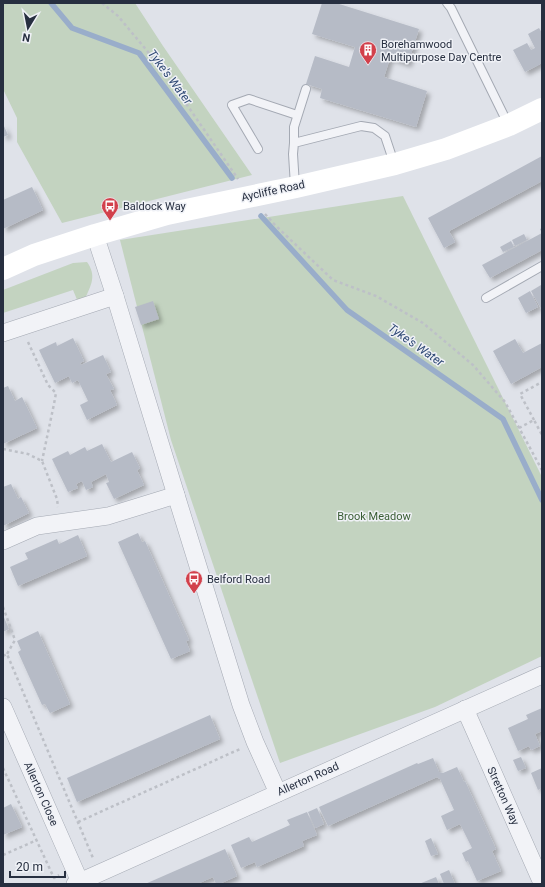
<svg xmlns="http://www.w3.org/2000/svg" width="545" height="887" font-family="Roboto,sans-serif">
<style>
.green{fill:#c3d3c0}
.lines{fill:none;stroke-linecap:round;stroke-linejoin:round}
.stream{stroke:#99adca;stroke-width:5.5}
.building{fill:#b6bbc6;filter:url(#shadow)}
.lane-casing{stroke:#a4a9b3;stroke-width:10}
.street-casing{stroke:#a4a9b3;stroke-width:18}
.path{stroke:#bdc0c7;stroke-width:2.5;stroke-dasharray:3 3;stroke-linecap:butt}
.lane{stroke:#f2f3f7;stroke-width:8}
.street{stroke:#f2f3f7;stroke-width:17}
.secondary{stroke:#fff;stroke-width:22}
.labels{text-anchor:middle;dominant-baseline:central;stroke-width:3;stroke-linejoin:round;paint-order:stroke}
.poi-label{font-size:11px;fill:#272f40;stroke:#eff1f6;text-anchor:start}
.street-label{font-size:11px;fill:#272f40;stroke:#eff1f6}
.park-label{font-size:11px;fill:#395d34;stroke:#eff1f6}
.water-label{font-size:12px;font-style:italic;fill:#304a76;stroke:#eff1f6}
</style>
<defs>
<filter id="shadow"><feDropShadow dx="3.5" dy="3.5" stdDeviation="2" flood-color="#0004"/></filter>
</defs>
<rect width="100%" height="100%" fill="#dfe2e9"/>
<!-- green -->
<g class="green">
<polygon points="3,3 135,3 163,46 252,175 62,223 17,142 17,118 3,89"/>
<polygon points="403,196 542,477 542,656 435,707 280,763 171,440 120,240"/>
<path d="M87,262C97,276 91,285 85,299L78,302L73,290L3,313V290L73,263Z"/>
</g>
<g class="lines">
<!-- stream -->
<g class="stream">
<polyline points="51,3 72,28 139,53 232,178"/>
<polyline points="261,216 347,310 503,419 542,500"/>
</g>
</g>
<!-- building -->
<g class="building">
<polygon points="322,3 336,3 419,29 408,64 390,58 384,77 427,91 416,127 320,98 322,89 306,84 315,56 349,67 355,47 312,34"/>
<polygon points="539,28 542,33 542,63 525,72 513,50 527,43 531,50 535,48 528,34"/>
<polygon points="3,124 8,135 3,137"/>
<polygon points="542,156 542,181 449,231 455,242 444,248 428,218"/>
<polygon points="32,187 43,210 3,229 3,200"/>
<polygon points="542,228 542,250 490,278 482,265 542,233 540,229"/>
<polygon points="524,234 527,240 515,246 512,240"/>
<polygon points="511,241 514,247 503,252 500,247"/>
<polygon points="541,285 542,286 542,310 531,291"/>
<polygon points="530,291 538,307 526,313 518,298"/>
<polygon points="153,301 159,319 141,325 135,307"/>
<polygon points="73,338 84,361 80,363 81,365 103,355 111,372 106,374 114,389 110,390 117,405 87,420 80,405 88,401 78,380 72,383 69,376 55,383 39,350 56,342 57,346"/>
<polygon points="515,339 523,353 542,343 542,367 511,384 493,351"/>
<polygon points="8,386 15,401 22,397 37,428 3,444 3,388"/>
<polygon points="102,444 111,462 132,452 140,468 137,470 144,485 114,499 106,483 109,482 106,474 91,482 93,487 86,490 82,481 76,484 78,488 68,492 52,459 68,451 70,455 85,447 87,451"/>
<polygon points="11,484 18,499 21,497 29,513 3,526 3,487"/>
<polygon points="138,533 142,542 145,541 189,640 186,641 190,651 171,659 118,542"/>
<polygon points="78,535 87,556 18,586 10,567 28,559 25,553 57,539 59,544"/>
<polygon points="3,615 9,629 3,632"/>
<polygon points="38,631 70,704 50,713 45,704 42,705 18,652 21,650 17,641"/>
<polygon points="542,708 542,731 535,734 540,746 531,750 529,746 518,751 508,728 528,719 526,715"/>
<polygon points="210,715 220,739 77,802 67,778"/>
<polygon points="521,757 526,768 518,771 513,760"/>
<polygon points="433,758 439,772 443,773 457,767 464,782 465,781 496,849 492,851 501,871 477,881 468,861 466,862 462,853 472,848 460,824 447,830 441,816 454,810 440,779 437,777 328,826 319,807 417,763 418,764"/>
<polygon points="542,768 542,788 538,790 531,773"/>
<polygon points="11,804 22,827 3,835 3,808"/>
<polygon points="317,808 324,824 315,828 308,812"/>
<polygon points="307,812 317,835 302,841 304,846 257,867 255,862 241,868 231,845 249,837 252,842 290,825 287,820"/>
<polygon points="431,838 438,854 431,856 425,841"/>
<polygon points="225,849 237,876 219,884 216,884 213,877 197,884 145,884"/>
<polygon points="449,870 455,884 444,884 440,874"/>
<polygon points="436,877 439,884 419,884"/>
</g>
<g class="lines">
<!-- lane casing -->
<g class="lane-casing">
<g id="lane">
<polyline points="447,3 451,8 508,124"/>
<polyline points="294,143 294,127 306,89"/>
<polyline points="258,149 232,105 249,99 297,115"/>
<polyline points="295,186 293,154 294,143 361,126 374,128 385,136 394,163"/>
<polyline points="486,298 542,266"/>
</g>
</g>
<!-- street casing -->
<g class="street-casing">
<g id="street">
<polyline points="95,235 115,296 176,495 241,705 255,742 278,793"/>
<polyline points="3,333 115,296"/>
<polyline points="3,541 37,526 108,516 176,495"/>
<polyline points="3,707 80,882"/>
<polyline points="465,709 542,883"/>
<polyline points="75,884 542,675"/>
</g>
</g>
<!-- path -->
<g class="path">
<polyline points="102,3 118,16 163,70 238,179"/>
<polyline points="265,214 275,225 333,280 376,296 423,323 473,365 505,402 542,470"/>
<polyline points="28,342 48,385 56,393 54,404 42,461"/>
<polyline points="534,420 520,394 542,382"/>
<polyline points="519,428 534,420 542,435"/>
<polyline points="3,449 28,454 42,461 57,499 58,507"/>
<polyline points="3,607 15,640 7,654"/>
<polyline points="3,656 7,654 93,858"/>
<polyline points="3,768 54,878 59,875"/>
<polyline points="78,822 240,749"/>
<polyline points="3,855 37,840"/>
</g>
<!-- lane -->
<use href="#lane" class="lane"/>
<!-- street -->
<use href="#street" class="street"/>
<!-- secondary -->
<polyline class="secondary" points="3,269 34,255 95,235 167,214 296,187 395,164 446,149 509,125 542,109"/>
</g>
<!-- icons -->
<defs>
<g id="building-pin" transform="scale(0.9)"><path d="M0 17L-7.5 6A9.5 9.5 0 1 1 7.5 6Z" fill="#d2404b" stroke="#eff1f6"/><path d="M-4-6H4V6H1V3H-1V6H-4ZM-2.5-4.3h1.7v1.8h-1.7ZM.8-4.3h1.7v1.8H.8ZM-2.5-1h1.7V.8h-1.7ZM.8-1h1.7V.8H.8Z" fill="#fff"/></g>
<g id="bus-pin" transform="scale(0.9)"><path d="M0 17L-7.5 6A9.5 9.5 0 1 1 7.5 6Z" fill="#d2404b" stroke="#eff1f6"/><path d="M-5-6H5V4H4V6H2V4H-2V6H-4V4H-5ZM-3.5-4V0h7V-4ZM-3.5 1.2v1.5H-2V1.2ZM2 1.2v1.5H3.5V1.2Z" fill="#fff"/></g>
</defs>
<g fill-rule="evenodd">
<use href="#building-pin" x="368" y="50"/>
<use href="#bus-pin" x="110" y="206"/>
<use href="#bus-pin" x="194" y="579"/>
</g>
<g class="labels">
<!-- poi labels -->
<g class="poi-label">
<text x="381" y="44">Borehamwood<tspan x="381" dy="13">Multipurpose Day Centre</tspan></text>
<text x="123" y="206">Baldock Way</text>
<text x="207" y="579">Belford Road</text>
</g>
<!-- street labels -->
<g class="street-label">
<text transform="translate(273 191) rotate(-12)">Aycliffe Road</text>
<text transform="translate(308 779) rotate(-24)">Allerton Road</text>
<text transform="translate(41 794) rotate(66)">Allerton Close</text>
<text transform="translate(503 796) rotate(66)">Stretton Way</text>
</g>
<!-- park labels -->
<g class="park-label">
<text x="374" y="516">Brook Meadow</text>
</g>
<!-- water labels -->
<g class="water-label">
<text transform="translate(170 77) rotate(53)">Tyke's Water</text>
<text transform="translate(416 345) rotate(35)">Tyke's Water</text>
</g>
</g>
<!-- border -->
<rect width="545" height="887" fill="none" stroke="#272f40" stroke-width="8"/>
<!-- north arrow -->
<g transform="translate(28 28) rotate(190)" stroke="#eff1f6" stroke-width="3" paint-order="stroke">
<path d="M0-3L7 15L0 10L-7 15Z" fill="#272f40"/>
<text y="-6" font-size="11" font-weight="bold" text-anchor="middle" fill="#272f40">N</text>
</g>
<!-- scale -->
<path d="M10 871v6h55v-6" fill="none" stroke="#272f40" stroke-width="2"/>
<text x="16" y="871" font-size="12" fill="#272f40" stroke="#eff1f6" stroke-width="3" paint-order="stroke">20 m</text>
</svg>
